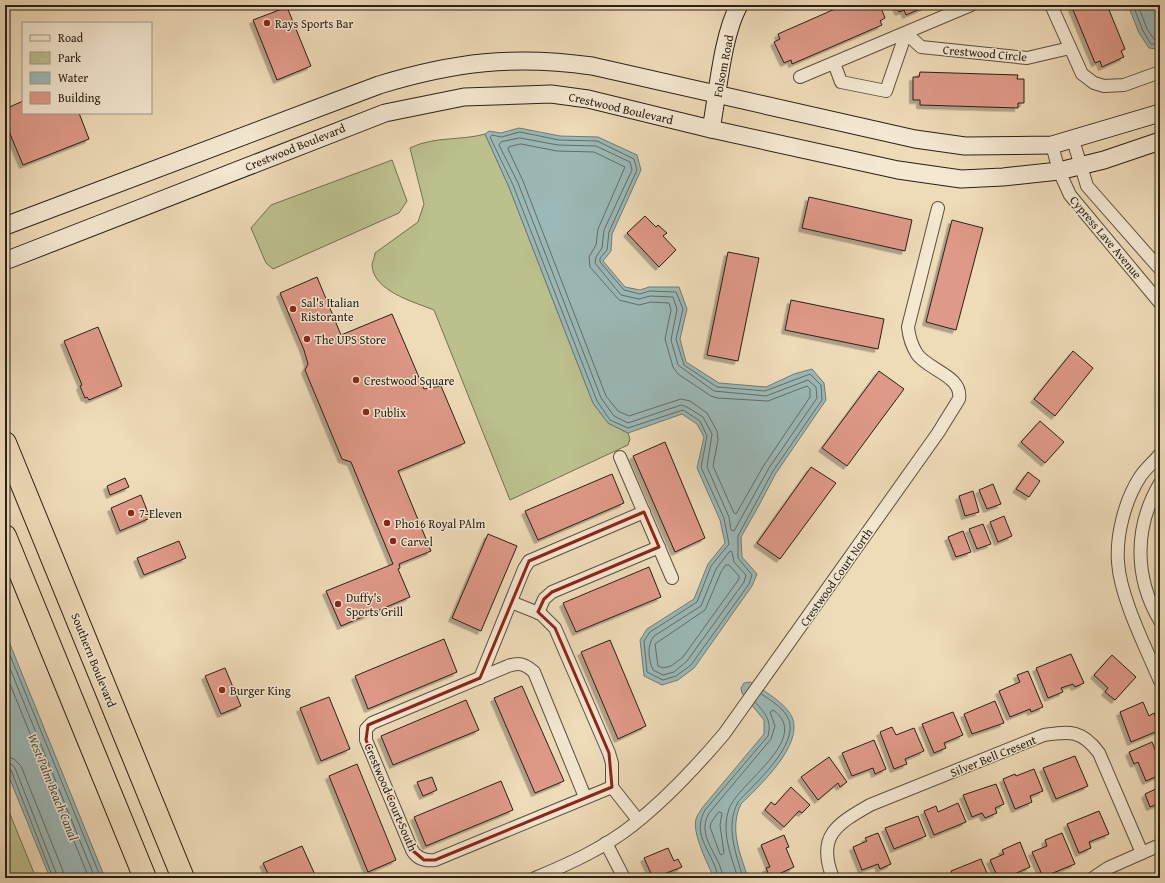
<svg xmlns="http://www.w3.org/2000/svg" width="1165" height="883" font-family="'Gentium Book Plus',serif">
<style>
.green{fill:#bbc08d;stroke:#727051}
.water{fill:#9bb9b7;stroke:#6d7c76}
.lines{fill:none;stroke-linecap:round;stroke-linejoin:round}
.shore{stroke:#626c66;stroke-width:1}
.building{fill:#df9988;stroke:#282015;filter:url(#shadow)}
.street-casing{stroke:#5a4f3e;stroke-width:14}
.secondary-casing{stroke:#282015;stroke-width:19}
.highway-casing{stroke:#282015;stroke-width:24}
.street{stroke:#f4e8d1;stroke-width:12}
.secondary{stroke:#f4e8d1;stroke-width:17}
.highway{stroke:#eedbb8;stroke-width:22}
.marked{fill:none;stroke:#8f2418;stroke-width:3;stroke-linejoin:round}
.poi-dot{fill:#8f2418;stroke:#f4e8d1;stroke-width:1.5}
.labels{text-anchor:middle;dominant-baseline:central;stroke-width:3;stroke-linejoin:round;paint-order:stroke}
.poi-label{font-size:12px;fill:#282015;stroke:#f4e8d1;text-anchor:start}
.street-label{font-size:12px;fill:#282015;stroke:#f4e8d1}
.water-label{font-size:13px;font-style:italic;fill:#4a4e46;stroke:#f4e8d1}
</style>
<defs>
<filter id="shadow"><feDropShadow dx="-3.5" dy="3.5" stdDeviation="0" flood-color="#0004"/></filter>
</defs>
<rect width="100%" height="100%" fill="#eedbb8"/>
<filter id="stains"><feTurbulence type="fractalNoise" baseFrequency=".005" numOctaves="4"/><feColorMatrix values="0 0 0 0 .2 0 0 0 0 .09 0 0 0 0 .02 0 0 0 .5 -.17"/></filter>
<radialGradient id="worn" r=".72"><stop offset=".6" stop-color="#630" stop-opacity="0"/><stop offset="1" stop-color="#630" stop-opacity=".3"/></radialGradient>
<!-- green -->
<g class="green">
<path d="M485,134L509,187L593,403L608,423L628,433L630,439L628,445L510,500L434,310C414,302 373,291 372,265C372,262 375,257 375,253L418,222L424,204L410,148C434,136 460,141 485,134Z"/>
<polygon points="392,160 407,201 399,213 273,269 266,263 251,228 271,205"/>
<polygon points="5,802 36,878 5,878"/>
</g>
<!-- water -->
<g class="water">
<polygon points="1128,5 1159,5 1160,47 1156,49 1149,48 1139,33"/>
<polygon points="519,128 560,136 598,137 637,155 641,170 612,234 611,251 603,261 625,287 640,290 649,287 679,287 687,309 680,339 686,362 719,383 766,387 794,374 812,369 824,383 826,400 776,473 758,507 741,537 742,557 757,574 752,586 694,668 678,680 662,685 644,676 640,640 647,629 694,599 708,564 725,543 720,520 697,468 704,437 697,424 682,414 628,433 608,423 593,403 509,187 485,134 489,131 501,133"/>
<polygon points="5,632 105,878 50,878 5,767"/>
<path d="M750,682C763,690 780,700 789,712C810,740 759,786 741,804C729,829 740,853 748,878H714C708,864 692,834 696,819C697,815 700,812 702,808L764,734V720L742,693L741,688L744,683Z"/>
</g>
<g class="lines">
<!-- shore -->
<g class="shore">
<polyline points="1133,5 1143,31 1151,44 1160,44"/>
<polyline points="1138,5 1147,29 1154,39 1160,39"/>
<polygon points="520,132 559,140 597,141 634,159 637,170 609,232 607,250 600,258 600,262 624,290 640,294 649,291 676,292 683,309 676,339 684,365 717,387 765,391 810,374 821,385 822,400 773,471 738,536 738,558 752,575 749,584 691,665 676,676 663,680 647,672 644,641 650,632 697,602 711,566 729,544 724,518 701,467 707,436 700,421 683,410 628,428 610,420 597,401 513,185 490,137 492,135 501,137"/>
<polygon points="520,138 558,145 596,146 630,162 632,170 604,230 602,248 596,257 595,263 621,295 639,299 650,296 673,297 677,309 671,340 678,365 714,391 766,396 808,380 816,387 817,398 769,468 734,531 731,530 729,517 707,467 712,434 703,417 687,407 681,405 628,423 614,416 601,398 518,183 499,145 501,142"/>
<polygon points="521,144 557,151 594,152 625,167 598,229 596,245 589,257 590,267 619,300 639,305 651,302 669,303 671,310 665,339 673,367 678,374 711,396 717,398 768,401 807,386 810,389 810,397 764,465 736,514 734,513 713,466 718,440 717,431 707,413 690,401 681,399 629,416 618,411 606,396 523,181 508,149 509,147"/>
<path d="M732,552L734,562L746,575L744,582L687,661L674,672L663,675L653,670C648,659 647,645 654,636L701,606L716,569L729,552Z"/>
<polygon points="726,565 729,565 739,576 739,579 683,657 671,666 663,668 658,666 655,644 705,610 721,572"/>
<polyline points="5,643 101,878"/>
<polyline points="5,656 95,878"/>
<polyline points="5,672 89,878"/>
<polyline points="5,756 14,759 21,766 63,871 64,878"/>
<polyline points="5,763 11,764 15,768 58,878"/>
<polyline points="5,768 11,770 53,878"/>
<polygon points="719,812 722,813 720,825 724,853 722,855 720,854 710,827 711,823"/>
<path d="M718,878C715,853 690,837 705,810L768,736C772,720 765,713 755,702"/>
<path d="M723,878C721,855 695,837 709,813L771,739L775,726L770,712L773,710C813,738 738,783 729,809C721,832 731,856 738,878"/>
<path d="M743,878C736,853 725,827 738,802C754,784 803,742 787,716C782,707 769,699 761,694"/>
</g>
</g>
<!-- building -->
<g class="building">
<polygon points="844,5 880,5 885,18 880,21 882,25 792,64 791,60 784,63 774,42 780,39 778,34"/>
<polygon points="895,5 929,5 906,15 904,10 899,12"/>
<polygon points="1071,5 1107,5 1125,49 1121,51 1124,57 1102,67 1100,61 1095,63"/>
<polygon points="287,7 311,66 277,80 253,20"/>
<polygon points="920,72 1018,75 1017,79 1024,79 1024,103 1018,103 1018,108 920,105 920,100 913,100 913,77 919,77"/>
<polygon points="23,101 23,113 79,113 89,139 23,165 5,122 5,109"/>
<polygon points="809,197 912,220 905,251 802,228"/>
<polygon points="645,216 656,227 658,225 667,233 663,236 676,250 659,267 627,233"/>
<polygon points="952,220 983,228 956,330 926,322"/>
<polygon points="728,252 759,258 738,361 707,355"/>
<polygon points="317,277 341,335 392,314 424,389 441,386 465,443 398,471 431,551 399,564 400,568 398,569 410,597 341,626 326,591 393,564 351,462 342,459 305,370 308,364 304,350 280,293"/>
<polygon points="791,300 884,319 878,349 785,330"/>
<polygon points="98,327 122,386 89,400 87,397 85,398 80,386 82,385 64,341"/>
<polygon points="1073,351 1093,368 1055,416 1034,399"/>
<polygon points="879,371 904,389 847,466 822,448"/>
<polygon points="1040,421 1064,442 1045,463 1021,442"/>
<polygon points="665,442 705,538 675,552 633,456"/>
<polygon points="811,467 836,483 780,559 757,543"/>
<polygon points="1028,472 1040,481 1029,497 1016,489"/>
<polygon points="612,474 624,503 538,540 525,511"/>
<polygon points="125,478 129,487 110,495 107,486"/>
<polygon points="993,484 1001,504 987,509 979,490"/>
<polygon points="973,491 979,512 965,516 959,496"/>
<polygon points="141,495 150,518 120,531 111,508"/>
<polygon points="1004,516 1012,536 998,542 990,522"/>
<polygon points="983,524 991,544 977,549 969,529"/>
<polygon points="963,531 971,552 956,557 948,537"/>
<polygon points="488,534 517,546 481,631 452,618"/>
<polygon points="179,541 186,558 144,575 137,558"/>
<polygon points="649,567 661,597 576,632 563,603"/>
<polygon points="444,639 457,672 368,709 355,676"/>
<polygon points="610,640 646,726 618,739 581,652"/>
<polygon points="1071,654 1084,683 1075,687 1073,684 1061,688 1063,692 1048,698 1036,668"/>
<polygon points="1112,655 1136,677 1115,700 1105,692 1108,688 1094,675"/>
<polygon points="225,668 241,706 221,714 205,676"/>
<polygon points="1028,671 1043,707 1031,712 1030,709 1010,717 999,691 1020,682 1017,675"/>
<polygon points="522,686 564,781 535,793 494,698"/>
<polygon points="329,697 350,749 321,761 300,708"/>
<polygon points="466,700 479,730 393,765 381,736"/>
<polygon points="995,701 1004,723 972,734 964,714"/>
<polygon points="1143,702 1149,716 1154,713 1160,730 1131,742 1120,712"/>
<polygon points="953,712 963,735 944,743 946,748 934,753 922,724"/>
<polygon points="892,727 896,735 914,728 924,751 905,759 907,764 894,769 880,732"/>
<polygon points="874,740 886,769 875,774 873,768 852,776 842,753"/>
<polygon points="1152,742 1158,757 1160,756 1160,775 1146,781 1138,762 1134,764 1129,752"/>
<polygon points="1075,756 1088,786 1056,799 1043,768"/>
<polygon points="829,757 847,782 840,787 838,783 818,800 801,777"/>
<polygon points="357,764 396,860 368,872 329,776"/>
<polygon points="1034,769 1043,791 1030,796 1032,802 1015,809 1003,779 1015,774 1016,776"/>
<polygon points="432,777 437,790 423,796 417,782"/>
<polygon points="501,781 513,810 426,846 414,817"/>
<polygon points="996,784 1004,804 995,808 997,813 985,818 982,813 972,817 963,795"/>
<polygon points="791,787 810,805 802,813 799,811 784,827 765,810 771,802 775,805"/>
<polygon points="1160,787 1160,809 1158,804 1150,807 1145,794"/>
<polygon points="958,803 966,822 934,835 924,811 936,806 938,812"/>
<polygon points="1099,811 1109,834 1089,842 1091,848 1079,853 1067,824"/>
<polygon points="918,816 926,836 894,849 885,828"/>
<polygon points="878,833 891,864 880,869 878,864 862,870 853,847 867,841 865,838"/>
<polygon points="1062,833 1075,864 1043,877 1032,852 1047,846 1045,840"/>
<polygon points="784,835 789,847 786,848 794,867 770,878 766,868 770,867 761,845"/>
<polygon points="1020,842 1030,867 1010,876 1011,878 998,878 990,860 1004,854 1002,850"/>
<polygon points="302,846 316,877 270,878 263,863"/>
<polygon points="668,848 674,861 678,859 682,867 664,874 666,878 653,878 644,858"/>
<polygon points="981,859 989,878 954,878 951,871"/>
</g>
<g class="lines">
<!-- street casing -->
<g class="street-casing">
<g id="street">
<polyline points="1051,5 1082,74 1094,83 1104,86 1124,85 1160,72"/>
<polyline points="834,63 841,82 886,91 906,33 921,47 1027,58 1070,48"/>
<polyline points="800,77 971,5"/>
<polyline points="1073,140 1087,186 1160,269"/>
<polyline points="1052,145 1059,171 1070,195 1160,303"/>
<path d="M1160,454C1154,462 1145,469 1140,477C1125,500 1116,535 1118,562C1120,597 1146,648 1160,681"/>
<polyline points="620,457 672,578"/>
<path d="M1160,483C1134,527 1134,577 1160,621"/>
<polyline points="511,602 541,614 555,628 609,753 612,763 612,787 638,820"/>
<polyline points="538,613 544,599 552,592 659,547"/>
<polyline points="480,678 524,569 529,561 644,512"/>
<path d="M585,797L534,672C525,664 519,662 508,666L372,723L366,729V740L412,850C417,859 426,861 435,860L612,787"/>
<polyline points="606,843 624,878"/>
<path d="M535,878C569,864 604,848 633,825C666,799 696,767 724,734L938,433L959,399C963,376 928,370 917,354C912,346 909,337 908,327L938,208"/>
<path d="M833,878C816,836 837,824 870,805L1044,735C1070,731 1082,730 1099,753L1142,853"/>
<polyline points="1093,878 1108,868 1160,845"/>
</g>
</g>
<!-- secondary casing -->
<g class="secondary-casing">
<g id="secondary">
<path d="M711,129C718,93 722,36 739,5"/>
<path d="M5,226L379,85C454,62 515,55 592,66L915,139L965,146L1052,145L1160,113"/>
<polyline points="5,261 385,113 464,97 551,94 588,99 711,129 898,170 961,179 1003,177 1059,171 1104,160 1160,141"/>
</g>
</g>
<!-- highway casing -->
<g class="highway-casing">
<g id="highway">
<polyline points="5,443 183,878"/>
<polyline points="5,536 145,878"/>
</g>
</g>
<!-- street -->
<use href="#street" class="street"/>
<!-- secondary -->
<use href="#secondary" class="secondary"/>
<!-- highway -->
<use href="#highway" class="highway"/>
</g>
<!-- marked area -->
<path class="marked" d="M644,512L659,547L552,592L544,599L538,612L555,628L609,753L612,787L435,860H424L412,850L366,740L368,725L480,678L529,561Z"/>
<!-- markers -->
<g class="poi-dot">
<circle cx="267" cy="23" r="4"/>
<circle cx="293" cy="309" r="4"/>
<circle cx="307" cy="339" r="4"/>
<circle cx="356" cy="380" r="4"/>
<circle cx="366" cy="412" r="4"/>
<circle cx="131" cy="513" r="4"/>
<circle cx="387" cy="523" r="4"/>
<circle cx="393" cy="541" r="4"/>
<circle cx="338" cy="604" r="4"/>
<circle cx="222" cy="690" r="4"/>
</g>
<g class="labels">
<!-- poi labels -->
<g class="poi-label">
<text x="275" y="23">Rays Sports Bar</text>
<text x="301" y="302">Sal's Italian<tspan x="301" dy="14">Ristorante</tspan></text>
<text x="315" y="339">The UPS Store</text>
<text x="364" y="380">Crestwood Square</text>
<text x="374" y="412">Publix</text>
<text x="139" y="513">7-Eleven</text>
<text x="395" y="523">Pho16 Royal PAlm</text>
<text x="401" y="541">Carvel</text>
<text x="346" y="597">Duffy's<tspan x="346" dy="14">Sports Grill</tspan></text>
<text x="230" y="690">Burger King</text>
</g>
<!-- street labels -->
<g class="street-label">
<text transform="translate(985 53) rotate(5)">Crestwood Circle</text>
<text transform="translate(723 66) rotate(-79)">Folsom Road</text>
<text transform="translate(621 108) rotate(13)">Crestwood Boulevard</text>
<text transform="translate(295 147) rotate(-22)">Crestwood Boulevard</text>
<text transform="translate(1106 237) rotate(50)">Cypress Lave Avenue</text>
<text transform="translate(836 577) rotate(-55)">Crestwood Court North</text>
<text transform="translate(94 660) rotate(68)">Southern Boulevard</text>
<text transform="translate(993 756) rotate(-22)">Silver Bell Cresent</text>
<text transform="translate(391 797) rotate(67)">Crestwood Court South</text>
</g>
<!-- water labels -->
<g class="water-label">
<text transform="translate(53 787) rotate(68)">West Palm Beach Canal</text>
</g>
</g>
<!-- margin -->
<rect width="1165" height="883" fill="none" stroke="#eedbb8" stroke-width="20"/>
<rect x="6" y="6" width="1153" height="871" fill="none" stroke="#282015" stroke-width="2"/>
<rect x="10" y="10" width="1145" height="863" fill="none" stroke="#282015"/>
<!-- legend -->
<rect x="22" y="22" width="130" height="92" fill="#f4e8d1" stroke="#a29886"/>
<rect x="30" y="35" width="20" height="6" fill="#f4e8d1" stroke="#a29886"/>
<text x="58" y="42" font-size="12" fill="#282015">Road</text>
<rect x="30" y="52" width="20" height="12" fill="#bbc08d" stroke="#a29886"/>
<text x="58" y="62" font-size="12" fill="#282015">Park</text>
<rect x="30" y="72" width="20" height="12" fill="#9bb9b7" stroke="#a29886"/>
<text x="58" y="82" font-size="12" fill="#282015">Water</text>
<rect x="30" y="92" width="20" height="12" fill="#df9988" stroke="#a29886"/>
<text x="58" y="102" font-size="12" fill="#282015">Building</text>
<rect width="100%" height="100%" filter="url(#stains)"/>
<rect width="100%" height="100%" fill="url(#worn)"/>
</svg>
